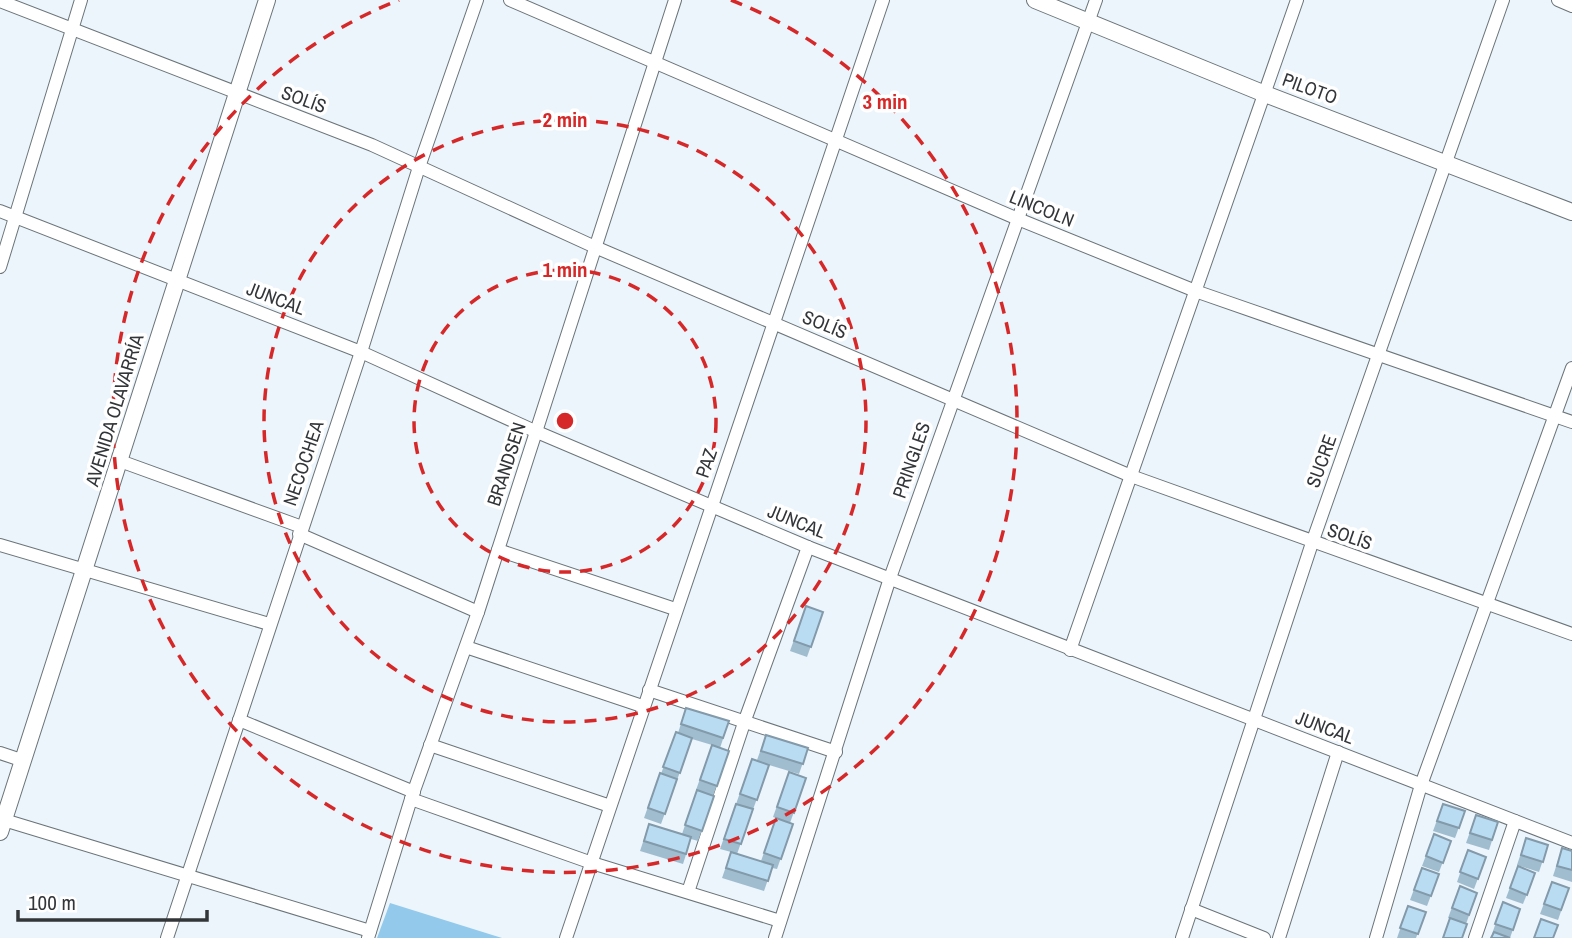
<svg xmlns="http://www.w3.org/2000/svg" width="1572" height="938" font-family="'Archivo Narrow',sans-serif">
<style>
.park{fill:#93caec}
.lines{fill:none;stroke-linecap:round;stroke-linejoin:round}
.minor-casing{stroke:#6b7479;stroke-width:14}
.secondary-casing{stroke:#6b7479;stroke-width:18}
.minor{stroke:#fff;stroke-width:12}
.secondary{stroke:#fff;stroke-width:16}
.wall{fill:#a0bdd0}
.building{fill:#badcf2;stroke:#829aa9;stroke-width:2}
.ring{fill:none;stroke:#d62828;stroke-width:3.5;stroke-dasharray:12 9}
.labels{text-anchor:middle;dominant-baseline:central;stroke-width:7;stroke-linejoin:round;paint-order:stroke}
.street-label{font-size:19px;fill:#333639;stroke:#fff}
.centre{fill:#d62828;stroke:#fff;stroke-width:3.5}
.ring-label{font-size:21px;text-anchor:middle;font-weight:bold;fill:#d62828;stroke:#fff;stroke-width:7;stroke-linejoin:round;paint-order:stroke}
</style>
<rect width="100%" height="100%" fill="#ecf5fb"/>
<!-- park -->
<polygon class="park" points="390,903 502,938 377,938"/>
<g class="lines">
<!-- minor casing -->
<g class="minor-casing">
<g id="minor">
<polyline points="510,0 1018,219 1198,292 1572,422"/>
<polyline points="1558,0 1572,6"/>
<polyline points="0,1 372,145 595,247 1131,476 1572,634"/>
<polyline points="0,211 361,352 537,432 808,547 1572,843"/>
<polyline points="0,267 81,0"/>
<polyline points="120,461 302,527"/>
<polyline points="299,534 478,612"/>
<polyline points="0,545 269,624"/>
<polyline points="498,550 675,609"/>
<polyline points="466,647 642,706"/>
<polyline points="1070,650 1297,0"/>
<polyline points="649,690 836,752"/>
<polyline points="239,720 414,792"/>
<polyline points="430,745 610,806"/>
<polyline points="0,753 24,761"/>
<polyline points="411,799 592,863 780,921"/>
<polyline points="4,820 370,931"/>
<polyline points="688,892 745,720 808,547"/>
<polyline points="1191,909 1264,938"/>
<polyline points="167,938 361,352 419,167 477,0"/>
<polyline points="368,938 411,799 478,612 675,0"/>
<polyline points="566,938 883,0"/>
<polyline points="775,938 890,578 1096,0"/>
<polyline points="1182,938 1312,543 1503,0"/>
<polyline points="1279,938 1338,752"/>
<polyline points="1376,938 1421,785 1572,368"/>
<polyline points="1475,938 1515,821"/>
</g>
</g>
<!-- secondary casing -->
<g class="secondary-casing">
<g id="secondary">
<polyline points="1035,0 1265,94 1572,212"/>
<polyline points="0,832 267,0"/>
</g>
</g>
<!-- minor -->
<use href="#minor" class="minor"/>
<!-- secondary -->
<use href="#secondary" class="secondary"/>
</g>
<!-- wall -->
<g class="wall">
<polygon points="806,606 823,612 807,657 790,651"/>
<polygon points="686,708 729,721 720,748 729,751 713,796 696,790 712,745 692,739 661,824 644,818 660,773 661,774 676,732 678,733"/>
<polygon points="766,735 808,748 799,774 769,765 737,854 761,861 776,818 793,824 777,869 772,868 764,891 722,878 731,852 720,849 752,759 757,760"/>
<polygon points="789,772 806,778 790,823 773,817"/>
<polygon points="697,790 714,796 698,841 691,839 683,864 640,851 649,824 682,834"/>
<polygon points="1443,804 1465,811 1455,838 1433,831"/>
<polygon points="1476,815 1498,822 1489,850 1466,843"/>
<polygon points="1434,834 1451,841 1439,872 1422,866"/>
<polygon points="1526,838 1548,845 1539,872 1517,865"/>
<polygon points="1562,848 1572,851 1572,882 1553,876"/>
<polygon points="1468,850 1486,857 1474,889 1457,882"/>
<polygon points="1518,866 1535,873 1523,904 1506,898"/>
<polygon points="1422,868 1439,874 1427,906 1410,900"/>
<polygon points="1552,882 1569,888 1558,920 1540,914"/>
<polygon points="1460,886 1477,893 1466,924 1448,918"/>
<polygon points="1503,902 1520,909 1510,938 1492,934"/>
<polygon points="1408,906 1426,912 1416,938 1397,938"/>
</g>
<!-- building -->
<g class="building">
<polygon points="806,606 823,612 811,647 794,641"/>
<polygon points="686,708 729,721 723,738 681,724"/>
<polygon points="676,732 692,738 680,773 663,767"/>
<polygon points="766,735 808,748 803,764 761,751"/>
<polygon points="712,745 729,751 717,786 700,780"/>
<polygon points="752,759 769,765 757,800 740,794"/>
<polygon points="789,772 806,778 794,813 777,807"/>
<polygon points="660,773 677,779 665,814 648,808"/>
<polygon points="697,790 714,796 702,831 685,825"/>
<polygon points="736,804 753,809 741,844 724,839"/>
<polygon points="1443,804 1465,811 1459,828 1437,821"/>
<polygon points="1476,815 1498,822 1492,840 1470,833"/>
<polygon points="776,818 793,824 781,859 764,853"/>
<polygon points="649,824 691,837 686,854 644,841"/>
<polygon points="1434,834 1451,841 1443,863 1426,856"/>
<polygon points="1526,838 1548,845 1543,862 1521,855"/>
<polygon points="1562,848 1572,851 1572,870 1557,866"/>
<polygon points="1468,850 1486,857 1478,879 1460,872"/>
<polygon points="731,852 773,865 768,881 726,868"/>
<polygon points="1518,866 1535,873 1527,895 1510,888"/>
<polygon points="1422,868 1439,874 1431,896 1414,890"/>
<polygon points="1552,882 1569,888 1561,910 1544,904"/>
<polygon points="1460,886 1477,893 1469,915 1452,908"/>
<polygon points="1503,902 1520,909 1513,930 1495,924"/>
<polygon points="1408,906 1426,912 1418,934 1400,928"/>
<polygon points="1450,918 1467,924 1462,938 1443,938"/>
<polygon points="1541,919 1558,925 1553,938 1534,938"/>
<polygon points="1494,932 1510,938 1491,938"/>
</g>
<!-- distance rings -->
<g class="ring">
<circle cx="565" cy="421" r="151"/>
<circle cx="565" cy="421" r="301"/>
<path d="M731 0A452 452 0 1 1 399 0"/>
</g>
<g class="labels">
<!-- street labels -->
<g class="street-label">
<text transform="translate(1310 88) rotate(20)">PILOTO</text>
<text transform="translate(304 99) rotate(20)">SOLÍS</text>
<text transform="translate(1042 208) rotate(22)">LINCOLN</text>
<text transform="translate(276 298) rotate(21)">JUNCAL</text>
<text transform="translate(825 324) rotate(22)">SOLÍS</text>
<text transform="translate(114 410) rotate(-73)">AVENIDA OLAVARRÍA</text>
<text transform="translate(911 460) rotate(-71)">PRINGLES</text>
<text transform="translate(1321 461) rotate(-70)">SUCRE</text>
<text transform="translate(303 463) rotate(-71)">NECOCHEA</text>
<text transform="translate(706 463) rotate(-71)">PAZ</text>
<text transform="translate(506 464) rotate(-72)">BRANDSEN</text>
<text transform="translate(797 521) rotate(22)">JUNCAL</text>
<text transform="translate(1350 536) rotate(19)">SOLÍS</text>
<text transform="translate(1325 727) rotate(21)">JUNCAL</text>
</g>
</g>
<circle cx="565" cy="421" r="10" class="centre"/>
<g class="ring-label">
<text x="885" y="109">3 min</text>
<text x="565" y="127">2 min</text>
<text x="565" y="277">1 min</text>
</g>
<!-- scale -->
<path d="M18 910v10h189v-10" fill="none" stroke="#333639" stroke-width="3.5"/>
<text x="28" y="910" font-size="21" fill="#333639" stroke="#ffffff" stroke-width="5" paint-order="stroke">100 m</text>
</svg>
